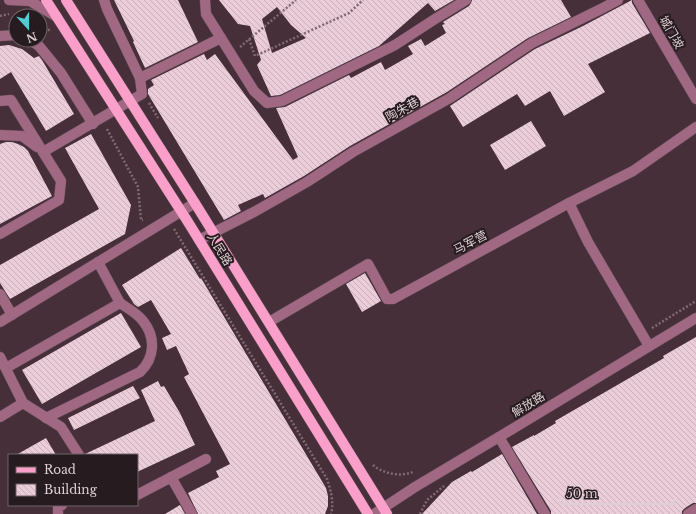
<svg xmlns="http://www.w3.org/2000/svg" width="696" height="514" font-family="'Libre Baskerville','Noto Sans SC',serif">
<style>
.building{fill:url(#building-back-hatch);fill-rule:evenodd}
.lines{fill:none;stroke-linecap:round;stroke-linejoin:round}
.minor-casing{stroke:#624c55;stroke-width:11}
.major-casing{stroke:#624c55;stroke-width:11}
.path{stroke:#7f6a73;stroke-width:2.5;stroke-dasharray:2 2;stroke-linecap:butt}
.minor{stroke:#a06882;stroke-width:10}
.major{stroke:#fa9fc9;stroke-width:10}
.labels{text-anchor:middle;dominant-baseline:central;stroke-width:4;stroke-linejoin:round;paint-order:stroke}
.street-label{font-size:12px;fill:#dfcfd5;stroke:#261b1f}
</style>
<defs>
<pattern id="building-back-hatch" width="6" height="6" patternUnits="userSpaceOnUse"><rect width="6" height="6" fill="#ebccd9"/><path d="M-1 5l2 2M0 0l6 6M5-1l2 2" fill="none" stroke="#c9b0ba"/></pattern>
</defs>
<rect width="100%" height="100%" fill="#462f39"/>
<!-- building -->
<g class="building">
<polygon points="114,0 178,0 198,42 145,68 133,42 134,41"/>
<path d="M219,0H454L435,11L428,3L379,46L280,95L271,96L257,65L261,60L250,26L238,24ZM277,7L291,25L306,38L272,53L262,19Z"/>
<polygon points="472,0 561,0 571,17 528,38 447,92 350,146 304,176 265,198 263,194 238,205 241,211 224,220 148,94 148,89 154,85 151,80 204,54 207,60 215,54 293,160 298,157 276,108 285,107 349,75 351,78 381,62 385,70 413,54 408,46 421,39 425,46 446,33 442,25 445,24 443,22 469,6 471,3"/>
<polygon points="632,0 632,3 650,33 588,64 605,92 564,116 550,91 525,106 517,94 463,127 450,106 535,49 583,26"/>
<polygon points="9,45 22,49 34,58 39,56 42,60 74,114 46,131 11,72 0,79 0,46"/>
<polygon points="531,121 546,146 505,170 490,145"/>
<polygon points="91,134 131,205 125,234 10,299 0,283 0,265 99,209 65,148"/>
<polygon points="6,142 12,142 18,144 24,147 28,151 52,196 0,224 0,144"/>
<polygon points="181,248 200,279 201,278 326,488 328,496 328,506 325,514 198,514 188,493 219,477 216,471 230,464 184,377 189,374 176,346 167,350 162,338 171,334 151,300 138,307 134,304 122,285"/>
<polygon points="365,273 381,301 362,312 346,284"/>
<polygon points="121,313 141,347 42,404 22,370"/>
<polygon points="696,337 696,503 693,503 685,508 682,511 682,514 551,514 551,511 512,447 534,435 534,436 556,423 555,421 664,358 663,356"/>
<polygon points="158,381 161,387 164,386 180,413 195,445 137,472 137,455 85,455 85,454 155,421 141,390"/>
<polygon points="133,386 140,398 74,430 68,418"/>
<polygon points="46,438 56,455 16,455"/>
<polygon points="502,454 537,514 422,514 452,482 471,471 472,472"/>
<polygon points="180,505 185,514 165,514"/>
</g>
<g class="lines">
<!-- minor casing -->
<g class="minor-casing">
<g id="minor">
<polyline points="9,0 30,1 57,17"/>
<polyline points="205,0 206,14 254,91 267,103 282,101 395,45 435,19 466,0"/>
<polyline points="638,0 696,99"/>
<polyline points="0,36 16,35"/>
<polyline points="30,40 39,46 61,73 93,124"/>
<polyline points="140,78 221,38"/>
<polyline points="0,101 11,100 43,152"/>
<polyline points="0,135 22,136 37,147"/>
<polyline points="569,203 588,242 649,346"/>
<polyline points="0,234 59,200 61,181 43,152 142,94 140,78 107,9 104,0"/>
<polyline points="199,240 254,212 307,182 353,152 450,98 532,43 603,8 618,0"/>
<polyline points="98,262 120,303"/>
<polyline points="0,294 12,315"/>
<polyline points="0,322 195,203"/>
<polyline points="269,322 368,264 387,299 393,299 569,203 633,171 696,127"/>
<polyline points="0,357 23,403 61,427 79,455"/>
<path d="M6,368L120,303C127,308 137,313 143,321C156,337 155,358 140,372L46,418"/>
<polyline points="0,417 23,403"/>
<polyline points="499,437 545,514"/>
<polyline points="171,477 192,514"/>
<polyline points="137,495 206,459"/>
<polyline points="58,514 58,507 62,505"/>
<polyline points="374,514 415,487 499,437 696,318"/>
<polyline points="688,514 696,509"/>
</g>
</g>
<!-- major casing -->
<g class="major-casing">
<g id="major">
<polyline points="46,0 188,222 368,514"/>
<polyline points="66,0 198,208 387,514"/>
</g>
</g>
<!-- path -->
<g class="path">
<polyline points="20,14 26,16"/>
<polyline points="0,16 9,14"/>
<polyline points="42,24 50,31"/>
<polyline points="249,39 255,56 349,13 363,0"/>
<polyline points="240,47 296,0"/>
<polyline points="149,103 158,118"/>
<polyline points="107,129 138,187 141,220 143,220"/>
<path d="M174,229L327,479C331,491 334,502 331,514"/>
<polyline points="652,328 696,301"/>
<path d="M373,465C383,474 401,477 413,472"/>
<polyline points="420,514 427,500 444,486"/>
</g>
<!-- minor -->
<use href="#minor" class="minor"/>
<!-- major -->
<use href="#major" class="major"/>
</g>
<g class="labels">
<!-- street labels -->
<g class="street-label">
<text transform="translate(672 32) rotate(60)">城门坡</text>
<text transform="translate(402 109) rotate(-29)">陶朱巷</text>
<text transform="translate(470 242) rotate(-28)">马军营</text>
<text transform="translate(220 249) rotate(58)">人民路</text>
<text transform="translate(528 404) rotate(-31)">解放路</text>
</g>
</g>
<!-- legend -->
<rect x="8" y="454" width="130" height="52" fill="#261b1f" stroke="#706368"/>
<rect x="16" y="467" width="20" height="6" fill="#fa9fc9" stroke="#706368"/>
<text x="44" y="474" font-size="12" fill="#dfcfd5">Road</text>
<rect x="16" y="484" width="20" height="12" fill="url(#building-back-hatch)" stroke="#706368"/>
<text x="44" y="494" font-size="12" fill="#dfcfd5">Building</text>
<!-- north arrow -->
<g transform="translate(28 28) rotate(159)"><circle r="19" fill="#261b1f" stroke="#706368"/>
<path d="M0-3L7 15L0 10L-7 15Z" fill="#51ccd3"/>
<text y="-6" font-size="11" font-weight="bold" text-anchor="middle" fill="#dfcfd5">N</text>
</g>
<!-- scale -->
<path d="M560 498v6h114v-6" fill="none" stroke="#dfcfd5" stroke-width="2"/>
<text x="566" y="498" font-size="12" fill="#dfcfd5" stroke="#261b1f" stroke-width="3" paint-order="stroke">50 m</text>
</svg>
